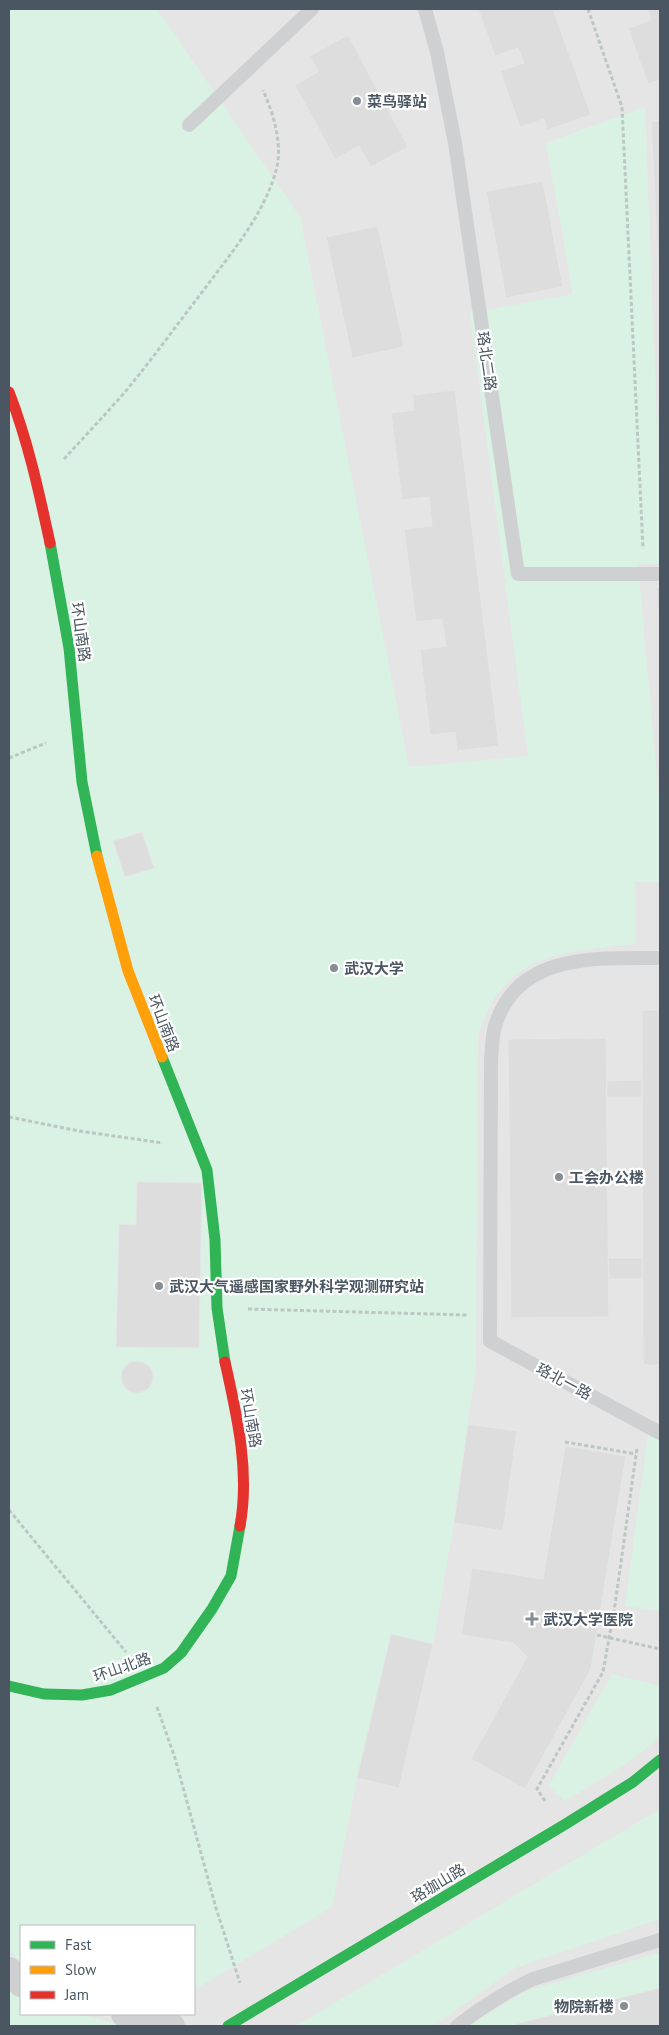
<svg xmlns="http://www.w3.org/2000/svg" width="669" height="2035" font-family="'PT Sans','Noto Sans SC',sans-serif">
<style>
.education{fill:#e6e5e6;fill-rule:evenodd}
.green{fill:#d9f2e3}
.building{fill:#ddddde;stroke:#e5e6e7}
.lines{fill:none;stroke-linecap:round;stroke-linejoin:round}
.path{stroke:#bcc7c4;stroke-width:3;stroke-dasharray:4 2.5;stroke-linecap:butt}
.lane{stroke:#ced0d2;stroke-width:14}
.street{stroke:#ced0d2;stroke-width:26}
.fast{stroke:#30b455;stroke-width:11}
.slow{stroke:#ff9f0a;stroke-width:11}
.jam{stroke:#e5322d;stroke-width:11}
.poi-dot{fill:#868d94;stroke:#fff;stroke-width:2}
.labels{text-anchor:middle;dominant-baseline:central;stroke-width:4.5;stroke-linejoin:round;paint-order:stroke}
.poi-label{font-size:15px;font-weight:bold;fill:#4a5661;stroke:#fff;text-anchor:start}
.street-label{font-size:15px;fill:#4a5661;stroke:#fff}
</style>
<rect width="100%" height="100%" fill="#f4f4f4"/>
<!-- education -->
<path class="education" d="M9,9H660V2026H9ZM21,1926H194V2014H21Z"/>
<!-- green -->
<g class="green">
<path d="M9,9H157L300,217L409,767L528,756L470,313L573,294L546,143L645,107L660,503V563L638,564L660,811V882L635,881V944C562,952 502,953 478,1036L476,1366L454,1523L433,1644L391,1635L357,1778L332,1907L194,1990V1926H21V1963L9,1950Z"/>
<polygon points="648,1434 660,1440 660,1611 625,1606"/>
<path d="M612,1674L660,1686V1736C632,1763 598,1781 565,1801L548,1786Z"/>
<polygon points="660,1809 660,1919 515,1968 434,2026 296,2026"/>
<polygon points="660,1953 660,1988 517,2024 517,2026 468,2026 518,1996 535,1988"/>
<polygon points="9,1991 21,1994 21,2014 82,2014 124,2026 9,2026"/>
</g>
<!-- building -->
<g class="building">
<polygon points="478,9 553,9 591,115 547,130 544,119 520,127 500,71 524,63 518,48 495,56"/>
<polygon points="648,9 660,9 660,80 648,84 628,28 651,20"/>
<polygon points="348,35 408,147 371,167 359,146 335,159 295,85 318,72 310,56"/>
<polygon points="660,121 660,297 651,122"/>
<polygon points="543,181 563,287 506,298 486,191"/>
<polygon points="378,226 404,347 352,358 326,237"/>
<polygon points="455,390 499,746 457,751 455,732 430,735 420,650 446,646 442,619 416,622 404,529 432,526 429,497 402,500 391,413 414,410 412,395"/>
<polygon points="656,588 660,588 660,640"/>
<polygon points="142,832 154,868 125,877 113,841"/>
<polygon points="642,1010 660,1010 660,1365 643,1365"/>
<polygon points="606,1038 609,1317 511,1318 508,1039"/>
<polygon points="642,1080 642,1097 607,1097 607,1081"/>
<polygon points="137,1182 202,1183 199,1348 116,1347 119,1224 136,1225"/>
<polygon points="608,1258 642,1258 642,1279 609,1279"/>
<circle cx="137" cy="1377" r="16"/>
<polygon points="468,1424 517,1431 503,1531 454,1523"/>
<polygon points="565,1446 626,1456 591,1669 525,1789 471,1759 527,1657 513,1643 461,1635 472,1568 543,1579"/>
<polygon points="391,1634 433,1644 399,1788 357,1778"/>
<polygon points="660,1988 660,2026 517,2026 516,2024"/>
</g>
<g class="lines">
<!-- path -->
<g class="path">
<polyline points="588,9 622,107 643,549"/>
<path d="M64,459C84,437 105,415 125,392C153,358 179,322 206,287C232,252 262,217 275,174C284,147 274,115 263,90"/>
<polyline points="9,758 46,743"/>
<polyline points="9,1117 79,1131 163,1143"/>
<polyline points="248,1309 467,1315"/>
<polyline points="565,1442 636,1454"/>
<polyline points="9,1510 126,1652"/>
<polyline points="597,1635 660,1649"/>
<polyline points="157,1707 175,1758 216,1908 240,1983"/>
<polyline points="545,1801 537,1789 603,1672 615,1605 637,1448"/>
</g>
<!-- lane -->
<g class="lane">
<polyline points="425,9 437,52 455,143 518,574 660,574"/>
<polyline points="189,125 312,9"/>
<path d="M660,958C597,958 514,952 494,1030C492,1039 492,1051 491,1060L490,1341L660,1433"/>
<path d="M457,2026C481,2008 505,1992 533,1979L660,1940"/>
</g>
<!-- street -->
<g class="street">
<polyline points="9,1970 21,1984"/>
<polyline points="124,2014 172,2026"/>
</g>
<!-- fast -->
<g class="fast">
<polyline points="50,543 69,648 82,782 97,856"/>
<polyline points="162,1057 207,1170 215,1240 217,1308 225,1362"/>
<polyline points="9,1686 44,1694 82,1695 111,1690 164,1668 181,1653 212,1609 231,1576 240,1526"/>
<polyline points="228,2026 564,1825 633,1782 660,1760"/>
</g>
<!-- slow -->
<polyline class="slow" points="97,856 128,971 162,1057"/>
<!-- jam -->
<g class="jam">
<path d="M9,392C28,441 39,492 50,543"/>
<path d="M225,1362C237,1416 250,1471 240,1526"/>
</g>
</g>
<!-- markers -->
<g class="poi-dot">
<circle cx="357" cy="101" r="5"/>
<circle cx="334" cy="968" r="5"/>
<circle cx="559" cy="1177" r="5"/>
<circle cx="159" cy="1286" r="5"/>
<path d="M529.5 1611.5h5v5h5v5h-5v5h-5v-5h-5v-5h5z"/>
<circle cx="624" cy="2006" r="5"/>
</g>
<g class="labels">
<!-- poi labels -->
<g class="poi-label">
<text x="367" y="101">菜鸟驿站</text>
<text x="344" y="968">武汉大学</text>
<text x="569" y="1177">工会办公楼</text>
<text x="169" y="1286">武汉大气遥感国家野外科学观测研究站</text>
<text x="543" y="1619">武汉大学医院</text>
<text x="614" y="2006" text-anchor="end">物院新楼</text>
</g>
<!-- street labels -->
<g class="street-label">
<text transform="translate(487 361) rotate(82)">珞北二路</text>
<text transform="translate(81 632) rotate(82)">环山南路</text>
<text transform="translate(164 1023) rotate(69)">环山南路</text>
<text transform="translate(564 1381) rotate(28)">珞北一路</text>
<text transform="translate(251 1418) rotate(80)">环山南路</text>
<text transform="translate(122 1667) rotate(-19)">环山北路</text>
<text transform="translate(438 1883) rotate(-31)">珞珈山路</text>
</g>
</g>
<!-- border -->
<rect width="669" height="2035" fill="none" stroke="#4a5661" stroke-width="20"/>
<!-- legend -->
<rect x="20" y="1925" width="175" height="90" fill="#ffffff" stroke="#b7bbc0"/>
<rect x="30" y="1941" width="25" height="8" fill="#30b455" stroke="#b7bbc0"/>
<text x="65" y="1950" font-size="15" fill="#4a5661">Fast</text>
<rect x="30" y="1966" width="25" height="8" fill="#ff9f0a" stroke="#b7bbc0"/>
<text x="65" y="1975" font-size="15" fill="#4a5661">Slow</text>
<rect x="30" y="1991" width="25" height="8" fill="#e5322d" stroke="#b7bbc0"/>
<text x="65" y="2000" font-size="15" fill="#4a5661">Jam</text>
</svg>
